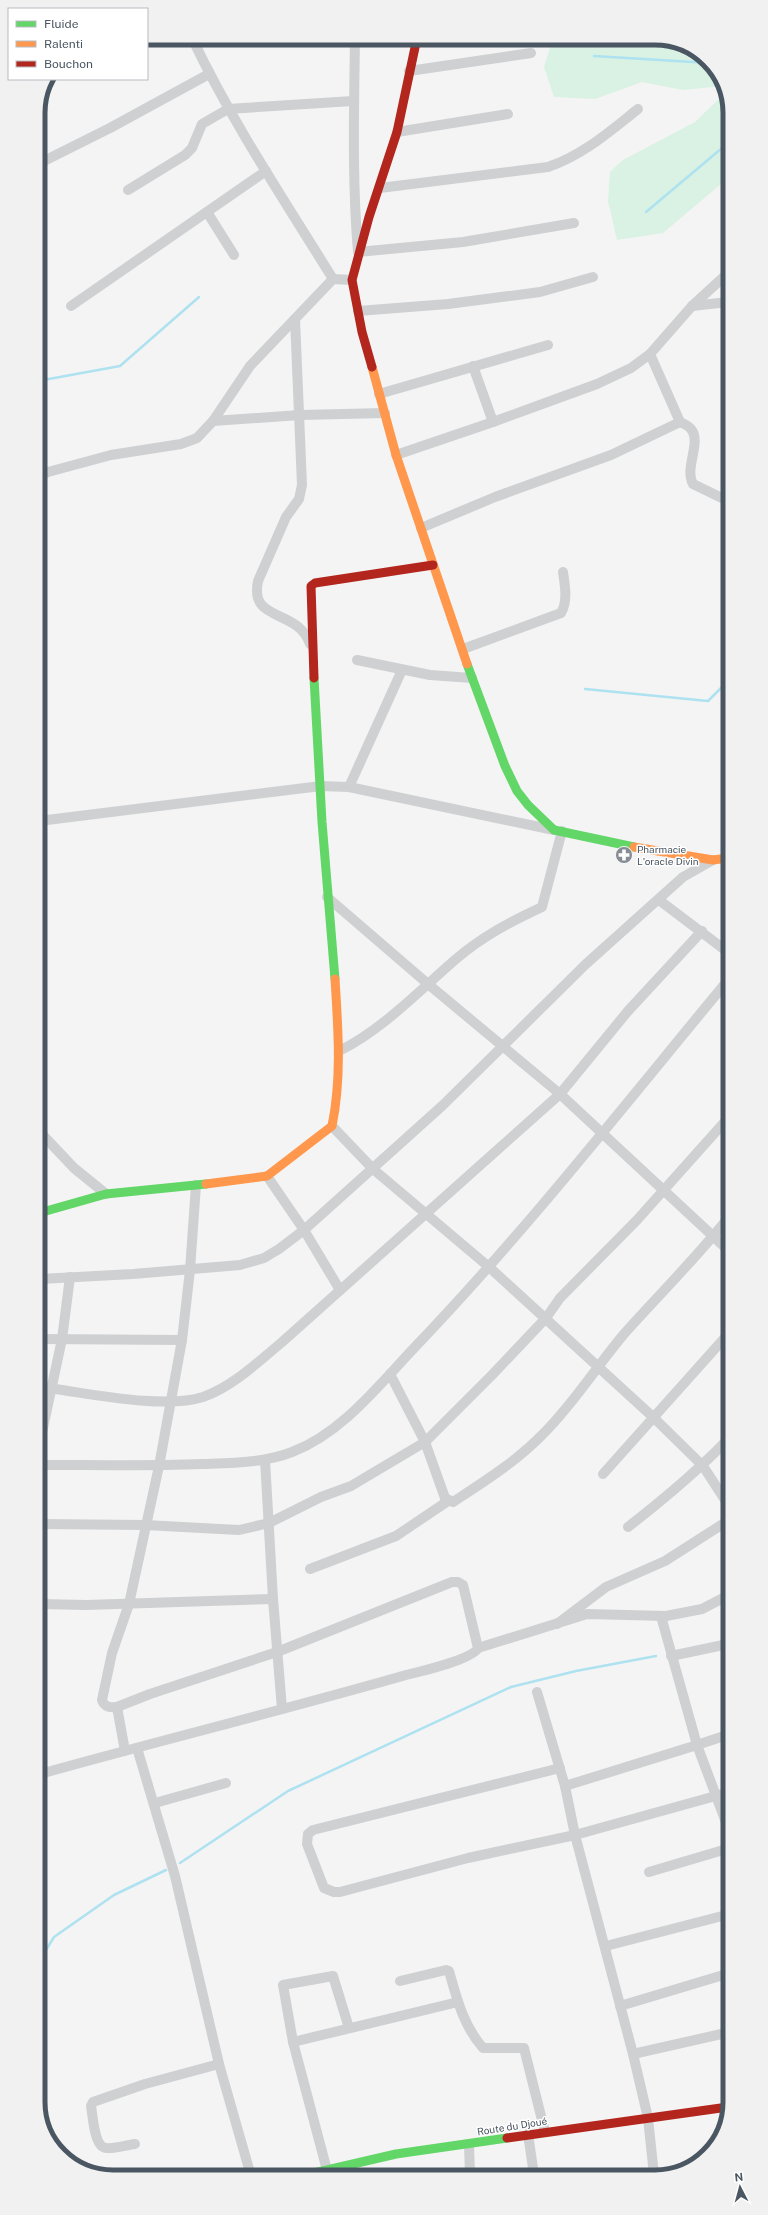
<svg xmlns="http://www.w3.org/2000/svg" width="768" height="2215" font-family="'Public Sans',sans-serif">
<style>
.green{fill:#d9f2e3}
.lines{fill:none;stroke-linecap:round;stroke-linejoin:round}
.stream{stroke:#aee2f0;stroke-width:2.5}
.street{stroke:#ced0d2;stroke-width:10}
.fast{stroke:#63d668;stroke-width:9}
.slow{stroke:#ff974d;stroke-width:9}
.jam{stroke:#b3261e;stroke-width:9}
.labels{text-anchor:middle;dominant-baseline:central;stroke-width:3;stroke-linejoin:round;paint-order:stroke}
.poi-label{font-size:10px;fill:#4a5661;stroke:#fff;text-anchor:start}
.street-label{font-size:10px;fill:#4a5661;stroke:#fff}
.rim{fill:none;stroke:#4a5661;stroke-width:5}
</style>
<rect width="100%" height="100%" fill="#f4f4f4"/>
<!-- green -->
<g class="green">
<polygon points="553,38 660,38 704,56 723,86 683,90 642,82 595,99 554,97 544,67"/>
<polygon points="726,92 728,178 663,233 617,240 608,201 610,172 623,160 695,122"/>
</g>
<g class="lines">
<!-- stream -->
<g class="stream">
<polyline points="594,56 709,63"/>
<polyline points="646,212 728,143"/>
<polyline points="38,381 120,366 199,297"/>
<polyline points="585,689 708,701 728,681"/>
<polyline points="180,1863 288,1791 511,1687 576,1671 656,1656"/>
<polyline points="40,1960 54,1937 114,1895 166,1870"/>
</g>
<!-- street -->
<g class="street">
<path d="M192,38C232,122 284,200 333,279L352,280"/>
<path d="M355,38C354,110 352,181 358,252L463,242L574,223"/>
<polyline points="409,71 531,53"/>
<polyline points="397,132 508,114"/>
<polyline points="38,164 110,128 209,74"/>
<path d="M380,188L548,167C583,155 609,132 638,109"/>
<polyline points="128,190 185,155 192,148 202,124 228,109 353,101"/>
<polyline points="207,212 234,255"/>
<polyline points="71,306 266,171"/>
<polyline points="692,306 728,302"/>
<polyline points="358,311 448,304 540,292 593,277"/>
<path d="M295,319L302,485L299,499L286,517L258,581C249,623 298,608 310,644"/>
<polyline points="473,366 493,422"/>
<polyline points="379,394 548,345"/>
<polyline points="213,421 300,415 385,413"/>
<path d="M680,422C684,424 689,426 691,429C702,442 684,468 693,484L728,501"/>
<polyline points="396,455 493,422 597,384 631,368 650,354 692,306 728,273"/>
<polyline points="39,477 48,472 111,455 181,444 197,438 213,421 250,366 333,279"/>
<polyline points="421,528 495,497 611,455 680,422 650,354"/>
<path d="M463,649L561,613C568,601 565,586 563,572"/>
<polyline points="357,660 430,675 472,678"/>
<polyline points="349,787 402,670"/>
<polyline points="39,821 321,786 349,787 554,830"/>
<polyline points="327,897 428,984 560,1094 729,1251"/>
<polyline points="659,900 729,953"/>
<path d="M339,1051C382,1030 420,990 456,959C483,936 510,922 542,907L562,831"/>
<polyline points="332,1126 373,1169 489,1267 653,1417 703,1466 729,1506"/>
<polyline points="39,1131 74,1168 106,1194"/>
<polyline points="267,1176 304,1230 340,1290"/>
<polyline points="40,1279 133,1274 240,1265 264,1258 279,1249 304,1230 442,1106 586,964 683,877 713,860"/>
<polyline points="40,1339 182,1340 190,1270 196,1185"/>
<path d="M390,1374L425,1442L445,1498L453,1502C485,1481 517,1461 544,1433C574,1403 597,1366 624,1334C659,1295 696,1258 729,1217"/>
<path d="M40,1387C84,1392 162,1410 203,1397C232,1387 258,1362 281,1343L560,1094L628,1011L702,931"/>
<polyline points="40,1442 62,1339 70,1277"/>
<polyline points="265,1460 273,1599 282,1709"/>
<path d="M40,1465C94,1465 148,1466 203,1464C232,1463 264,1463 292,1452C342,1433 379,1385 415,1347C526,1231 626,1103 729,979"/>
<polyline points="603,1474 729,1333"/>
<polyline points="40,1524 145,1525 239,1530 269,1523 321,1497 351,1486 425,1442 492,1375 546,1318 560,1298 637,1220 729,1117"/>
<path d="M628,1527C664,1499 698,1471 729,1438"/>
<polyline points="310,1569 396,1536 448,1501"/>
<polyline points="40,1604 86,1605 273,1599"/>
<polyline points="557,1624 606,1587 665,1561 729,1520"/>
<polyline points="478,1648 587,1614 666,1616"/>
<polyline points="671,1656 728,1644"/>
<polyline points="537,1692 565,1786 575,1835 633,2054 648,2118 654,2175"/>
<path d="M117,1707C111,1708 104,1707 102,1700L112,1653L129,1604L159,1466L182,1340"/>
<polyline points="730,1734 697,1745 730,1833"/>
<polyline points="137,1748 175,1876 219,2064 251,2176"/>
<polyline points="560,1768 313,1830 308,1834 307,1844 324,1888 334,1892 340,1892 468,1858 575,1835 730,1792"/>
<path d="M40,1774C162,1740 284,1710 406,1675C419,1672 473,1659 478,1648L463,1585L458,1582H452L277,1652L150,1694L117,1707L125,1751"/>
<polyline points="565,1786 697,1745 662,1620 666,1616 702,1609 729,1595"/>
<polyline points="155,1803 226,1783"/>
<polyline points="649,1872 730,1848"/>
<polyline points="606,1946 730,1914"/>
<path d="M400,1981L446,1970L449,1971C457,1999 463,2025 483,2048H524L545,2132"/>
<polyline points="620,2006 730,1973"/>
<polyline points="293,2042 458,2002"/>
<polyline points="633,2054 730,2032"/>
<polyline points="528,2134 534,2175"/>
<path d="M135,2144C126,2145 115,2149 106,2148C94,2147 93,2116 91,2106L93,2102L145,2084L219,2064"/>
<polyline points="469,2144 470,2175"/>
<polyline points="328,2174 293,2042 283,1985 333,1976 349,2028"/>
</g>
<!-- fast -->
<g class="fast">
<polyline points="467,664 505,766 517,791 528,805 554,830 634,847"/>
<polyline points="314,678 322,822 335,979"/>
<polyline points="39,1213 106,1194 206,1184"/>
<polyline points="301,2176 396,2154 507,2138"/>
</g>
<!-- slow -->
<g class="slow">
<polyline points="372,367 396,455 467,664"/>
<polyline points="634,847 713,860 728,858"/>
<path d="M206,1184L267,1176L332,1126C342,1077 338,1028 335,979"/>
</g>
<!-- jam -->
<g class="jam">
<polyline points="372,367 362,332 352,280 369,217 397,132 417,38"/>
<polyline points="314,678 311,586 315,583 433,565"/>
<polyline points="507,2138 728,2107"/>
</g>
</g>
<!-- icons -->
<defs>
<g id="pharmacy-disc" transform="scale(0.9)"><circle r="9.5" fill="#868d94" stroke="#fff"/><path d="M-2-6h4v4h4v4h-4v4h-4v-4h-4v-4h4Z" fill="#fff"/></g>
</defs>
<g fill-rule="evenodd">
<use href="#pharmacy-disc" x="624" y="855"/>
</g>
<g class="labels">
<!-- poi labels -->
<g class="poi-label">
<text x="637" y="849">Pharmacie<tspan x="637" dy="12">L'oracle Divin</tspan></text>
</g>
<!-- street labels -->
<g class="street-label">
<text transform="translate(512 2126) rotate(-9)">Route du Djoué</text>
</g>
</g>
<!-- crop -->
<path d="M0 0H768V2215H0ZM113 45H655A68 68 0 0 1 723 113V2102A68 68 0 0 1 655 2170H113A68 68 0 0 1 45 2102V113A68 68 0 0 1 113 45Z" fill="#f1f1f2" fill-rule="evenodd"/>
<path class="rim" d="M113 45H655A68 68 0 0 1 723 113V2102A68 68 0 0 1 655 2170H113A68 68 0 0 1 45 2102V113A68 68 0 0 1 113 45Z"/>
<!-- legend -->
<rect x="8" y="8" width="140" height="72" fill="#ffffff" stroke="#b7bbc0"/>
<rect x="16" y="21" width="20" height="6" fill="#63d668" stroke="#b7bbc0"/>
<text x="44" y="28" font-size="12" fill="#4a5661">Fluide</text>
<rect x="16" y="41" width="20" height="6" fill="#ff974d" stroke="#b7bbc0"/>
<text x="44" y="48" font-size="12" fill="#4a5661">Ralenti</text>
<rect x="16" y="61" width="20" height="6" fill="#b3261e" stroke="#b7bbc0"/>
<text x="44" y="68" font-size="12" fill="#4a5661">Bouchon</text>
<!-- north arrow -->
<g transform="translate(740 2187) rotate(354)" stroke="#ffffff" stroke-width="3" paint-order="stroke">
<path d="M0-3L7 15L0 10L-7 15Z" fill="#4a5661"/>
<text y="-6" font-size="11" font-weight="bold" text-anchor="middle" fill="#4a5661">N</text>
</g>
</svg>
